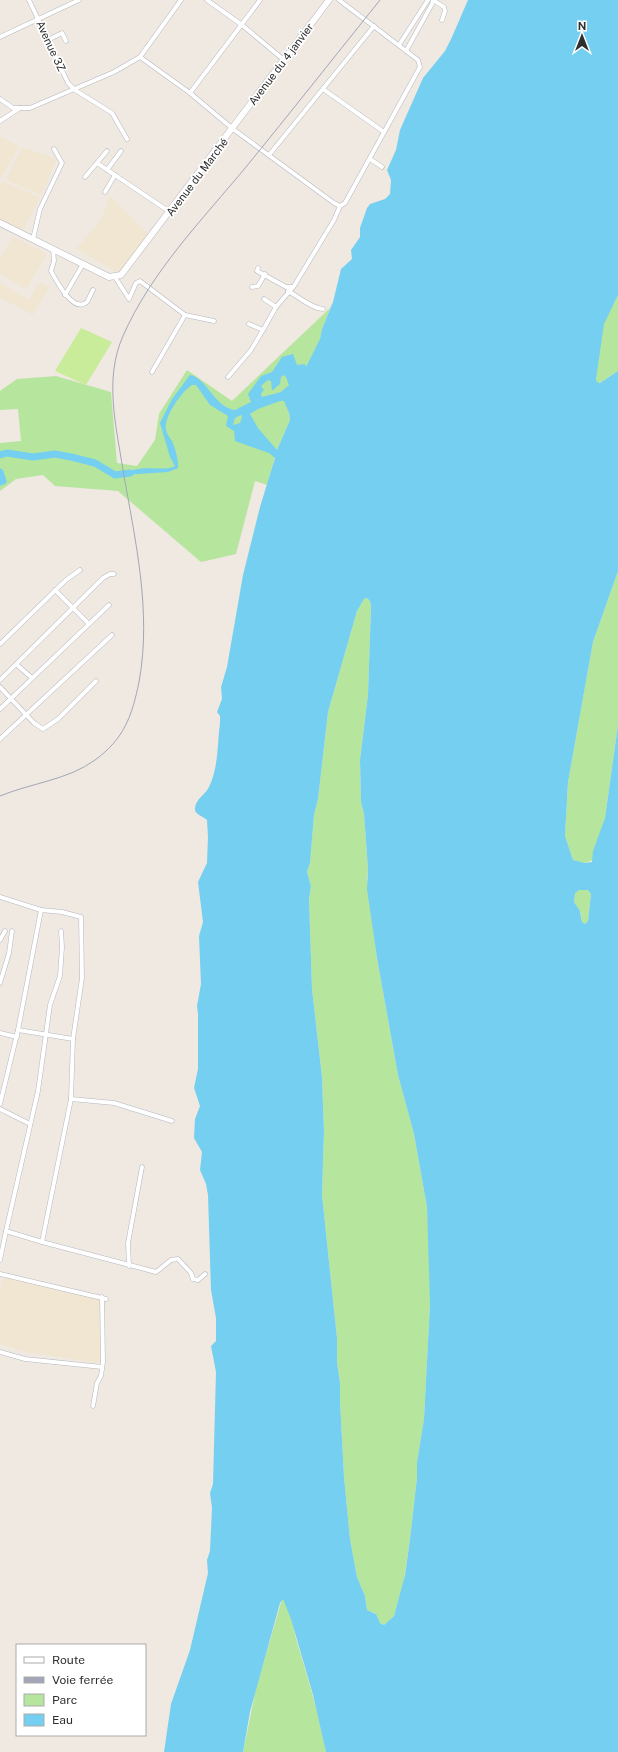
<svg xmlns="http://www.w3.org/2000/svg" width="618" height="1752" font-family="'Public Sans',sans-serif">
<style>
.education{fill:#f0e6d1}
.green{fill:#b6e59e}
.pitch{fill:#c9ec9a}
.water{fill:#75cff0;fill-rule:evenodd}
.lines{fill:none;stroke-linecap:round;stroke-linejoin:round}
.river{stroke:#75cff0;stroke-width:7}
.street-casing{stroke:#b4b7c1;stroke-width:5}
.secondary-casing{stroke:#b4b7c1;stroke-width:7}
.street{stroke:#fff;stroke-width:4}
.secondary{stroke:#fff;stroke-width:6}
.rail{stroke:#a3a6b8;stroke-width:1}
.labels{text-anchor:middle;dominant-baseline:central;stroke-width:3.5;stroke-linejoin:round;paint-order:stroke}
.street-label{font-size:11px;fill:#2e2e2e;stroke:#fff}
</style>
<rect width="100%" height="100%" fill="#efe9e1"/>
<!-- education -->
<g class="education">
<polygon points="0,137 19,146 0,181"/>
<polygon points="22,147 57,159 41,195 6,180"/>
<polygon points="3,181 40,198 22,232 0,220 0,186"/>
<polygon points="110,196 148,234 119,273 76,249 101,220"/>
<polygon points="13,237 47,254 26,289 0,274 0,258"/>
<polygon points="39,282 49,287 33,315 0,298 0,283 29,300"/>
<polygon points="5,1274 104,1298 100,1363 25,1352 0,1344 0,1289"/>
</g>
<!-- green -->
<g class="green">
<path d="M618,295V371L602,382L597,383C594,375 601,326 606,317C610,310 614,303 618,295Z"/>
<polygon points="334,299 322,329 320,340 306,367 288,409 290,420 277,450 267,485 255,481 236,554 201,562 118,491 55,486 43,475 16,479 0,491 0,443 21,441 18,409 0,410 0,391 17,379 56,376 111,392 117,463 137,466 155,440 159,414 187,370 232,401 330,308"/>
<polygon points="618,571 618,725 605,818 593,860 585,863 573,860 565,836 568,782 593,642"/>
<polygon points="367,598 370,601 371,607 368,695 360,760 361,802 364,814 368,869 367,879 377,958 398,1075 414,1134 427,1207 430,1259 430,1304 424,1419 417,1462 417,1478 410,1539 404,1580 394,1616 384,1625 380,1623 375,1613 367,1610 365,1596 357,1577 350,1539 344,1477 340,1401 340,1383 337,1362 337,1338 322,1195 324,1132 322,1077 312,989 309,899 311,886 307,872 310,863 314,815 318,799 328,712 357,611 364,599"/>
<polygon points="579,890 588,890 591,894 588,921 585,924 582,922 581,913 574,902 575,892"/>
<path d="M282,1599H284C292,1610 293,1629 297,1642C308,1679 319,1715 326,1752H243L256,1689Z"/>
</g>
<!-- pitch -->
<polygon class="pitch" points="81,328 112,342 86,385 55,371"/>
<!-- water -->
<path class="water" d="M468,0H618V295L604,324L596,379L597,382L600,383L618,371V571L593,642L568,782L565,836L573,860L585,863L592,862L593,851L605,818L618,725V1752H326L313,1695L291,1619L283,1599L280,1603L250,1712L243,1752H164L171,1704L190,1650L208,1573L207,1560L210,1551L212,1508L210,1493L213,1484L216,1372L211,1346L216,1341V1318L211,1290L208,1195L206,1184L200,1170L202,1152L194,1138L195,1119L200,1106L194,1088L198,1069V1014L197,1006L201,984L199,936L203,922L198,882L207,863L208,837L207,820C203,816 196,815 195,810C194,800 206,794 209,787C219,766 217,744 220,723V716L217,712L222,699L221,687L227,667L243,575L260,507L275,458L269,453L235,441L234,431L226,426L228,416L210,405L196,385H192C182,391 163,418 166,430C167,434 169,437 172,441C175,447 179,462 178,468L168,472L123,475C140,462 165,473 175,466L170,457L160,423L172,399L190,375C207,378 214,407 235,410L251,402L248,394L261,376L272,372L282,357L293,354L297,365L305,364L306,367L320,339L322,329L333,302L341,269L352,259L351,250L360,237V228L367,208L370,204L385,199L390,194L391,180L387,170L396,150L400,130L423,78L445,51L452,37ZM283,375L286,377L289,385L281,392L262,397L261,394L264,390L261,386L268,380L271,381L272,390H273L280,384L281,377ZM280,401H284L289,413L290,420L277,450L258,428L250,414L258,409ZM241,415L242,417L240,423L233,425L235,418ZM367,598L370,601L371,607L368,695L360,760L361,802L364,814L368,869L367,889L377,958L398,1075L414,1134L427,1207L430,1304L424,1419L417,1462V1478L410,1539L405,1575L394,1616L384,1625L380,1623L376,1614L367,1610L365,1596L357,1577L350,1539L344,1477L340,1401V1383L337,1362V1338L322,1195L324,1132L322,1077L312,989L309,899L311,886L307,872L310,863L314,815L318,799L328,712L357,611L364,599ZM579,890H588L591,894L588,921L585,924L582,922L580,911L574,902L575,893Z"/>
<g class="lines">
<!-- river -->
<g class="river">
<polyline points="0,455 7,453 33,457 55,454 71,457 95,463 115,475 130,473"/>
<polyline points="0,472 3,481 0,482"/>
</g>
<!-- street casing -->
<g class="street-casing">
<g id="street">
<polyline points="29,0 68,83 75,90 112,113 127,139"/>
<polyline points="207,0 242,25 284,60"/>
<polyline points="433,0 444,7 445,11 442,20"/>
<polyline points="0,37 79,0"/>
<polyline points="48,40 62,33 66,41"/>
<polyline points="399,45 428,0"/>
<polyline points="406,51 432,4 433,0"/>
<polyline points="140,57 190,93 233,129 334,203 340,206 345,203 420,67 418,60 339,0"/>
<polyline points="323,89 384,132"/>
<polyline points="190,93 260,0"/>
<polyline points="0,99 13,108 30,108 114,72 140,57 181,0"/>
<polyline points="0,121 20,108"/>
<polyline points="269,155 374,26"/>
<polyline points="370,159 382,167"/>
<polyline points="97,163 170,212"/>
<polyline points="107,170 121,151"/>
<polyline points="85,177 107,151"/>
<polyline points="105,192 115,175"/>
<polyline points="33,239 40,209 62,163 54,149"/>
<path d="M53,249L54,261L51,271C56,280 73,314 87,302C89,299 91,293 93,290"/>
<polyline points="258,268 257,271 286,287 293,287"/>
<polyline points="115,277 129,299 136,283 140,281 185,315 214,321"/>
<polyline points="252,287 258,286 265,274"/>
<path d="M288,291C299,297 311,308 323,309"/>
<polyline points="65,295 83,264"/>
<polyline points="264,299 276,307"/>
<polyline points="249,324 263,330 276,307 294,286 334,220 340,206"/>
<polyline points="152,372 185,315"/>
<polyline points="228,377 251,350 263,330"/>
<polyline points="55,590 89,624"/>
<polyline points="0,644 66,580 80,570"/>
<polyline points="16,664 32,678"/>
<polyline points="0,680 103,578 110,574 114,574"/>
<polyline points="0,687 34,723 43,729 58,719 96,681"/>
<polyline points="0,709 109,605"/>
<polyline points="0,739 112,635"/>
<polyline points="0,897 41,910"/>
<polyline points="0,940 5,931"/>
<polyline points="0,983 9,953 12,931"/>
<polyline points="18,1030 41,910 62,912 81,917 82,978 73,1039"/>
<polyline points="0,1033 17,1037"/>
<polyline points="71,1099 114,1103 172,1121"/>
<polyline points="0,1104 18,1030 73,1039 71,1099 42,1242 6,1231 38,1091 50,1005 60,976 62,947 61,931"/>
<polyline points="0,1109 30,1124"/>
<polyline points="42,1242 156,1272 171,1260 178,1259 191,1273 193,1279 198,1280 205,1274"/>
<polyline points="0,1260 6,1231"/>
<polyline points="129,1266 128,1243 142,1167"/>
<polyline points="0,1274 106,1299"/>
<polyline points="0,1352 25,1359 102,1367"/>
<polyline points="93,1406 97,1383 101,1376 103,1362 102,1297"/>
</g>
</g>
<!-- secondary casing -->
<g class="secondary-casing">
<polyline id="secondary" points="0,223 109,277 121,275 329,0"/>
</g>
<!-- street -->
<use href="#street" class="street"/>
<!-- secondary -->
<use href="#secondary" class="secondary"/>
<!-- rail -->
<path class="rail" d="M0,796C31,783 68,780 95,760C124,739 132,716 139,682C152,611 135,540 123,470C116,425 104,379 123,336C151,272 202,220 246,167C291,112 335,56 380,0"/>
</g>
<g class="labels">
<!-- street labels -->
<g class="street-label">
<text transform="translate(51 46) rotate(65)">Avenue 3Z</text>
<text transform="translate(281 64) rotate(-53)">Avenue du 4 janvier</text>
<text transform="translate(197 177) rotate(-53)">Avenue du Marché</text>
</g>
</g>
<!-- legend -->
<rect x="16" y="1644" width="130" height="92" fill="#ffffff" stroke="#ababab"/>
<rect x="24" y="1657" width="20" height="6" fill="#ffffff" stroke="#ababab"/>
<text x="52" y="1664" font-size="12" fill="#2e2e2e">Route</text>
<rect x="24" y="1677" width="20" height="6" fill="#a3a6b8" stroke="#ababab"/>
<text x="52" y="1684" font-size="12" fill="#2e2e2e">Voie ferrée</text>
<rect x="24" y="1694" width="20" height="12" fill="#b6e59e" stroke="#ababab"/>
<text x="52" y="1704" font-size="12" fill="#2e2e2e">Parc</text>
<rect x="24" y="1714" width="20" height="12" fill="#75cff0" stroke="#ababab"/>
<text x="52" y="1724" font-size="12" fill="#2e2e2e">Eau</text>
<!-- north arrow -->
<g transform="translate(582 36)" stroke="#ffffff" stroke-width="3" paint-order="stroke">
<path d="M0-3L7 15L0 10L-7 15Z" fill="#2e2e2e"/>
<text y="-6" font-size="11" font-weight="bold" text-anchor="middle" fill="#2e2e2e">N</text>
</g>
</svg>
